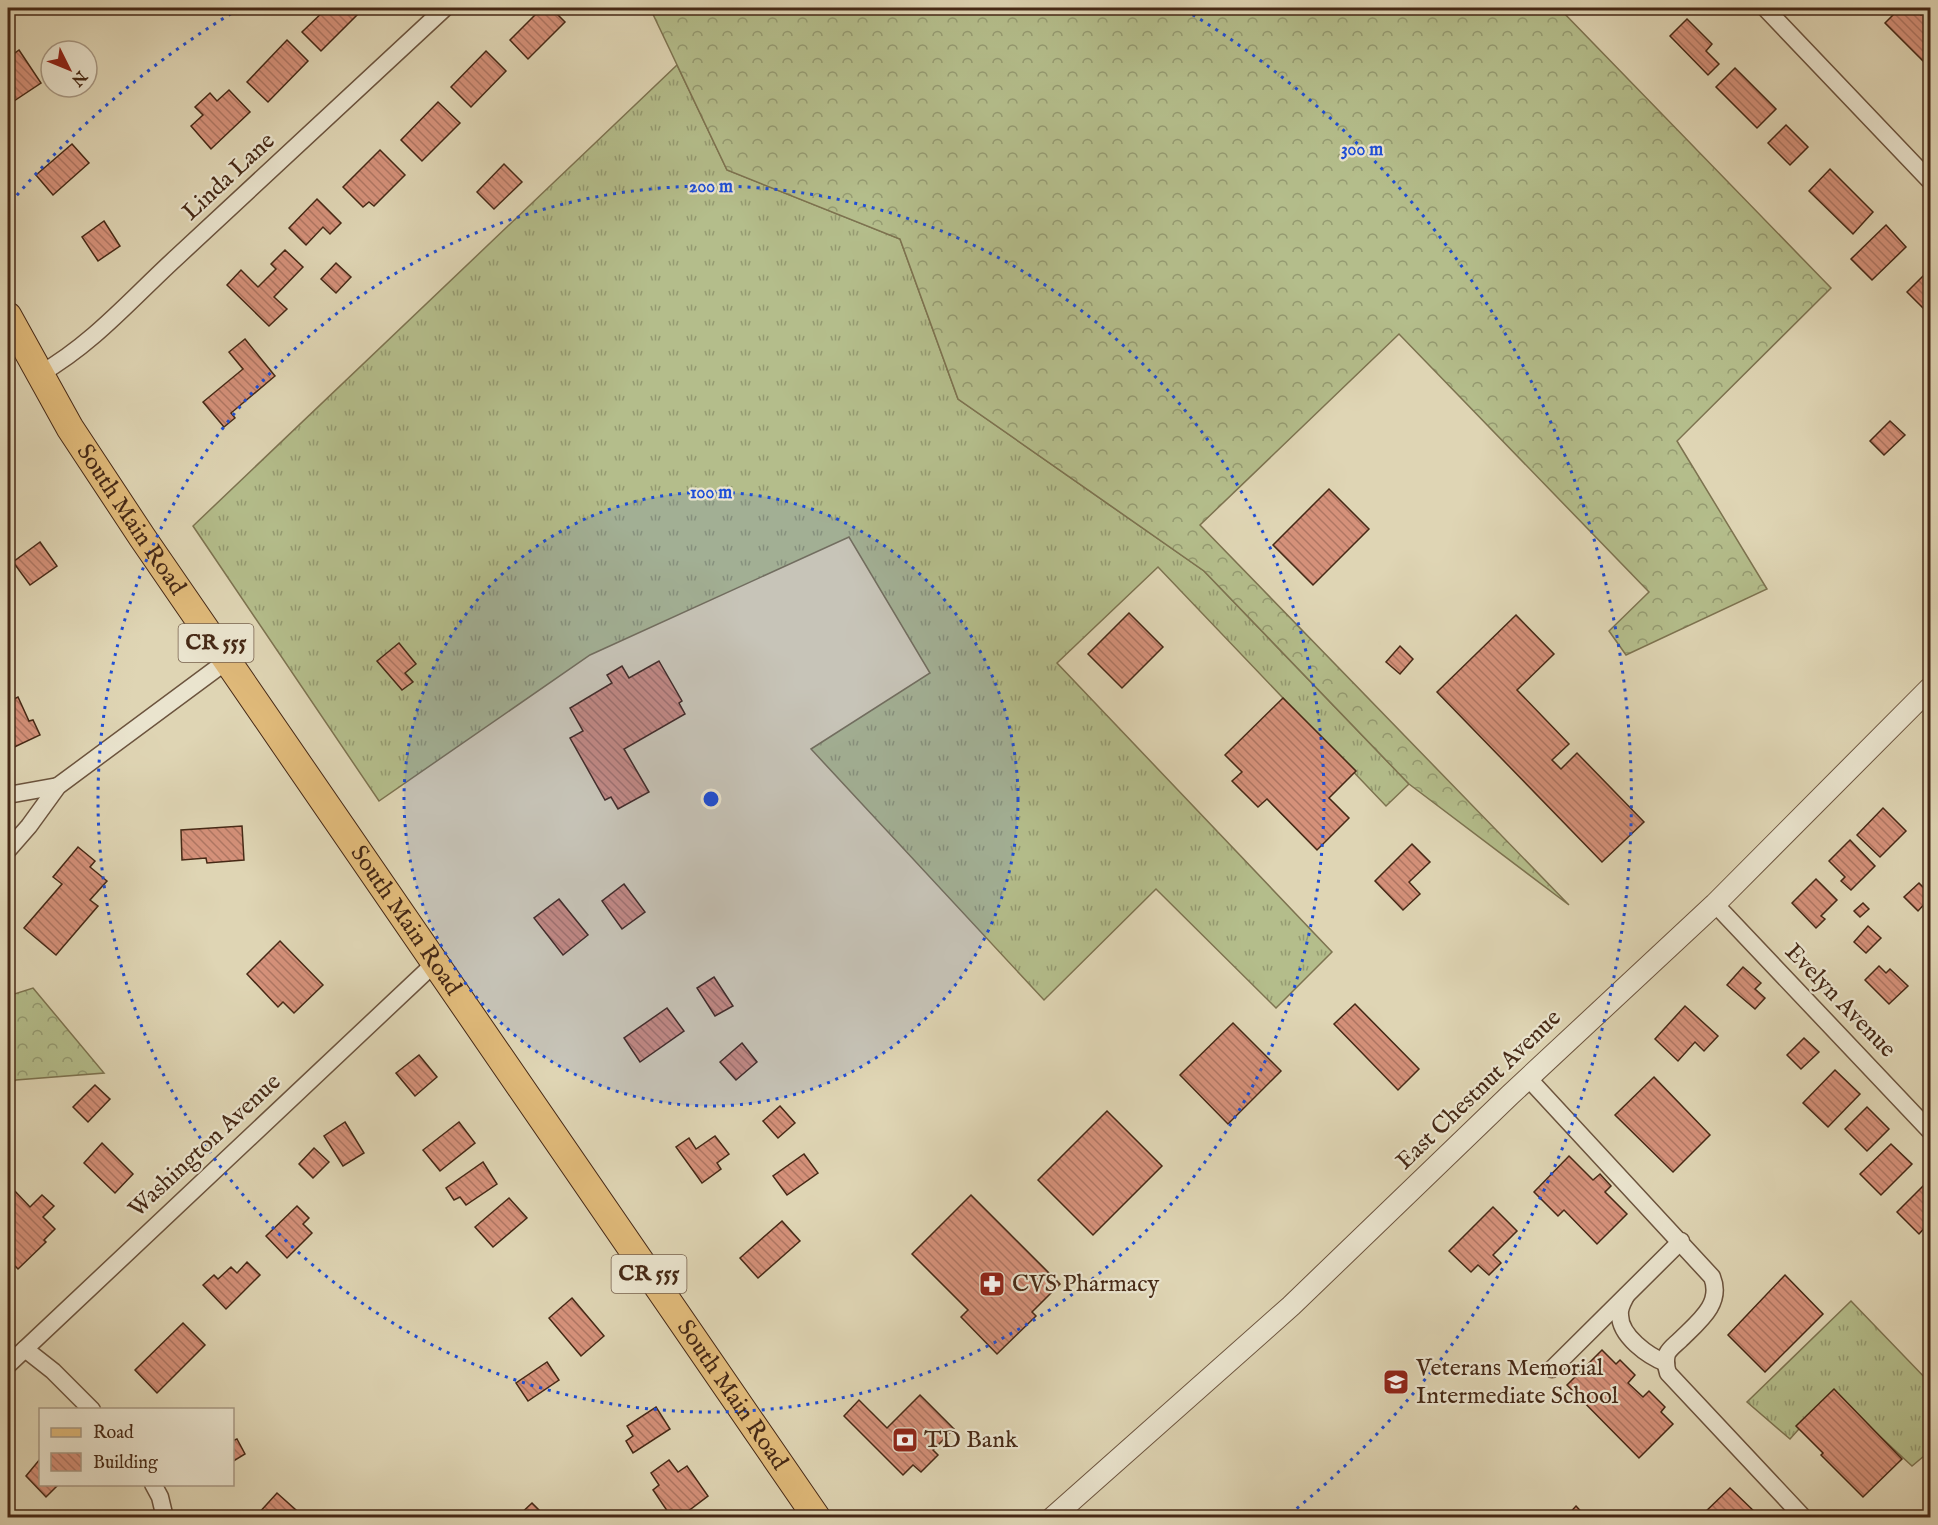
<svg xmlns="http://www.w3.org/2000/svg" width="1938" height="1525" font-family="'IM FELL English',serif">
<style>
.grass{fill:url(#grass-tufts);stroke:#7d7350;stroke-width:1.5}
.forest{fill:url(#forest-crowns);stroke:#7d7350;stroke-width:1.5}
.building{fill:url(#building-back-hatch);stroke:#462916;stroke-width:1.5}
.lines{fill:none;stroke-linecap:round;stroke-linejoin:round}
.minor-casing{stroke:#6c543e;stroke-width:19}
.tertiary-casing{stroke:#6c543e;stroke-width:23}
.primary-casing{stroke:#462916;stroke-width:29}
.minor{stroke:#eae4ce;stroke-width:16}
.tertiary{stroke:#eae4ce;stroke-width:21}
.primary{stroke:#e0ba7a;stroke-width:27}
.ring{fill:none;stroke:#1d4ed8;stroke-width:3;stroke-dasharray:3 6}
.labels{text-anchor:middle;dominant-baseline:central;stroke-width:4.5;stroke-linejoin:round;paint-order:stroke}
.shield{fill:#eae4ce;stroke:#77614d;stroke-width:1.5}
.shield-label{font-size:22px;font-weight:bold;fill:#462916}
.street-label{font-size:24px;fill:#462916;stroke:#eae4ce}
.poi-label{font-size:24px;fill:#462916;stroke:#eae4ce;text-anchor:start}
.centre{fill:#1d4ed8;stroke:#eae4ce;stroke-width:3}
.ring-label{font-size:18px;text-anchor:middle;font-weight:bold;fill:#1d4ed8;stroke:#eae4ce;stroke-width:4.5;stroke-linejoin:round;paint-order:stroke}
</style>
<defs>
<pattern id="grass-tufts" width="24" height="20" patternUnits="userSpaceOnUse" patternTransform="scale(1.5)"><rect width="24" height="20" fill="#b4bd8b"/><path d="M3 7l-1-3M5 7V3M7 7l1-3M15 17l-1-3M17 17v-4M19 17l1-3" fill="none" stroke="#949a71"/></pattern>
<pattern id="forest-crowns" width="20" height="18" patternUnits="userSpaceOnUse" patternTransform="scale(1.5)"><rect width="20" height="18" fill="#b4bd8b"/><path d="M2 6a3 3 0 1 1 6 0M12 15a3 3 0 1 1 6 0" fill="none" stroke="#949a71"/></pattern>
<pattern id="building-back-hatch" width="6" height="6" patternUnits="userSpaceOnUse" patternTransform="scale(1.5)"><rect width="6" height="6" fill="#d5917a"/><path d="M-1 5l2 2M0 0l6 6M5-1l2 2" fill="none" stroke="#af7663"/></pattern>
</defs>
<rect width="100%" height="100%" fill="#dfd5b4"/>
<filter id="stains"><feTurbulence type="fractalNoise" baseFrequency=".00333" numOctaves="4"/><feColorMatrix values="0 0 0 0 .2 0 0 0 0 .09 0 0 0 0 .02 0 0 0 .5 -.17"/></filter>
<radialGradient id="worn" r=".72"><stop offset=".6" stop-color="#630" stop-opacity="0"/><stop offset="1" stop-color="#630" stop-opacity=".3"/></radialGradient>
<!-- grass -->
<g class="grass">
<polygon points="677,65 727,170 900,239 958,399 1204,571 1409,784 1386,806 1158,567 1057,663 1332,952 1276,1008 1156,889 1044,1000 811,749 930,673 849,537 590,655 379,801 193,526"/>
<polygon points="1851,1301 1930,1383 1930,1451 1912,1466 1832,1392 1790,1439 1747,1402"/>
</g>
<!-- forest -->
<g class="forest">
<polygon points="650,8 1559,8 1831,288 1677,441 1767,589 1626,655 1609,631 1649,592 1399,334 1200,525 1569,905 1409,784 1204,571 958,399 900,239 727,170"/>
<polygon points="33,988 104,1073 16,1080 8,1086 8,996"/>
</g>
<!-- building -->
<g class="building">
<polygon points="327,8 355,8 360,12 321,51 302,32"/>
<polygon points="542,8 551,8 565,22 528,59 510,40"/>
<polygon points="1900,8 1914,8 1921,15 1927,9 1930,12 1930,58 1925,63 1885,23"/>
<polygon points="1687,19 1712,44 1706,51 1719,64 1708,75 1670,36"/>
<polygon points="287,40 308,61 268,102 247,82"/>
<polygon points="19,50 41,83 11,103 8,97 8,58"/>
<polygon points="486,51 506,71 471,107 451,87"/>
<polygon points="1735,68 1776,109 1757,128 1716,87"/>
<polygon points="229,90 250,112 211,149 191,126 203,115 195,107 210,93 217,101"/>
<polygon points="438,102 460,123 422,161 401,140"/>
<polygon points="1786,125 1808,147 1790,165 1768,143"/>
<polygon points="72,144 89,163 53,195 36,175"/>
<polygon points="380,150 405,175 374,206 369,202 363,207 343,187"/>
<polygon points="504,164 522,182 494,209 477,192"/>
<polygon points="1830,169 1873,212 1853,234 1809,191"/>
<polygon points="317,199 341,223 330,234 323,227 306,245 289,228"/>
<polygon points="104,221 120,246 98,261 82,237"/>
<polygon points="1886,225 1906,247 1872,280 1851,259"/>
<polygon points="285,250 303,267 274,297 287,309 269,326 227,285 241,270 258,287 276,269 271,264"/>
<polygon points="336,263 351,277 336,293 321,279"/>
<polygon points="1926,273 1930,277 1930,315 1907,292"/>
<polygon points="245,339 275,376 231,413 235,418 224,427 203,402 243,369 229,352"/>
<polygon points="1890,421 1905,435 1884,455 1870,441"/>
<polygon points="1329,489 1369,529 1313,585 1273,545"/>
<polygon points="40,542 57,566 30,585 13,562"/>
<polygon points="1129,613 1163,647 1122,688 1088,654"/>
<polygon points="1516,615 1554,654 1517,690 1569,744 1552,760 1561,769 1577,753 1644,822 1602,862 1437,692"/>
<polygon points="399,643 416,664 405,673 413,682 402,690 377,661"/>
<polygon points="1400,646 1413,659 1400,674 1386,662"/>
<polygon points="659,661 682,701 679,703 685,714 624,749 649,792 618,809 611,797 605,800 570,738 583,731 570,708 612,683 607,675 622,666 629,678"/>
<polygon points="18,697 29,721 33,720 40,735 8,750 8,702"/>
<polygon points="1283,698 1356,771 1329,798 1349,818 1317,850 1267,799 1258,807 1232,781 1242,772 1225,755"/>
<polygon points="1883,808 1906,831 1880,857 1857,835"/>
<polygon points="242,826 244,860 207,863 206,858 182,860 181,830"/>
<polygon points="1850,840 1875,866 1851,890 1841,881 1845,877 1829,861"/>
<polygon points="1412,844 1430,862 1409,882 1420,894 1403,910 1375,881"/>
<polygon points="78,847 95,861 90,867 107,881 90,900 98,906 56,955 24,928 62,884 53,877"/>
<polygon points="1816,879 1837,900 1821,916 1825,919 1816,928 1792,903"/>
<polygon points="1919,883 1930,894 1930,898 1918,911 1904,897"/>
<polygon points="624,884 645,912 622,929 602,901"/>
<polygon points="559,899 588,935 563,955 534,918"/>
<polygon points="1863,903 1869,909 1860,917 1854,911"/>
<polygon points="1868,926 1881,938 1866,953 1854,942"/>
<polygon points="280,941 323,985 294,1013 283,1002 278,1007 247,974"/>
<polygon points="1879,966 1886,973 1890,969 1908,986 1889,1004 1865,980"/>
<polygon points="1743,967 1761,983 1755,989 1765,998 1755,1009 1727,985"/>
<polygon points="714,977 733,1006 715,1016 697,988"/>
<polygon points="1355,1004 1419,1069 1398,1090 1334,1024"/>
<polygon points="1685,1006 1718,1036 1704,1051 1695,1042 1678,1061 1655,1039"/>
<polygon points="667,1008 684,1031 640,1062 624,1038"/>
<polygon points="1233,1023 1281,1071 1228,1124 1180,1075"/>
<polygon points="1804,1038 1819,1052 1801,1069 1787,1055"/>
<polygon points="742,1043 757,1062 736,1080 720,1062"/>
<polygon points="419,1055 437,1077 415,1096 396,1073"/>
<polygon points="1835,1070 1860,1094 1828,1127 1803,1103"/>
<polygon points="1654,1077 1710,1135 1673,1172 1615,1115"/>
<polygon points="95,1085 110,1099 88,1122 73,1107"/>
<polygon points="780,1106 795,1123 778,1138 763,1121"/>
<polygon points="1867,1107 1889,1129 1867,1151 1845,1129"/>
<polygon points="1107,1111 1162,1166 1093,1235 1038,1180"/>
<polygon points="345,1122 364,1153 343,1166 324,1136"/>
<polygon points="459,1122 475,1143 440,1171 423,1150"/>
<polygon points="715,1136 729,1154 717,1163 721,1169 702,1183 676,1147 689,1138 696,1149"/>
<polygon points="102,1143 133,1174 115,1193 84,1163"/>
<polygon points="1891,1144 1912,1164 1881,1195 1860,1174"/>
<polygon points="314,1148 329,1162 313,1178 299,1164"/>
<polygon points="804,1154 818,1173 787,1195 773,1176"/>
<polygon points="1569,1156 1593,1180 1600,1174 1611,1186 1605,1192 1627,1214 1597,1244 1564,1210 1558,1216 1534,1192"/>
<polygon points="483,1162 497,1184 466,1205 460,1197 454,1200 446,1188"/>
<polygon points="1926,1183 1930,1187 1930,1222 1919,1234 1897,1212"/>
<polygon points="12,1188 30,1207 42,1195 54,1206 43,1217 55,1229 44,1240 46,1242 18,1269 8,1259 8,1192"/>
<polygon points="971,1195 1060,1284 1032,1312 1036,1316 997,1354 961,1317 968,1310 912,1254"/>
<polygon points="509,1198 527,1218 493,1247 475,1227"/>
<polygon points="297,1206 309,1218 303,1224 312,1233 287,1258 266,1236"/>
<polygon points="1493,1207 1517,1231 1493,1255 1501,1263 1489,1275 1478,1265 1471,1272 1449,1251"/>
<polygon points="782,1221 800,1241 758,1278 740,1258"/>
<polygon points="247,1262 260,1275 226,1309 203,1285 214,1275 218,1279 231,1267 237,1273"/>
<polygon points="1785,1275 1823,1314 1765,1372 1728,1335"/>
<polygon points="572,1298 604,1336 581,1356 549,1318"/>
<polygon points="183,1323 205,1345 157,1393 135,1370"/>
<polygon points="1602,1350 1616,1364 1620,1360 1635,1375 1628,1383 1643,1397 1649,1391 1665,1407 1661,1412 1673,1424 1639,1458 1567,1385"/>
<polygon points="547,1362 559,1380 528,1401 516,1383"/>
<polygon points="1834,1389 1902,1459 1863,1497 1821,1455 1823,1453 1796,1426"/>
<polygon points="920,1395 954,1429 933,1450 938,1455 921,1472 913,1465 903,1475 844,1416 859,1400 887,1428"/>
<polygon points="656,1407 670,1429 633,1453 626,1441 633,1436 627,1426"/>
<polygon points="237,1439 245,1454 232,1462 232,1441"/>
<polygon points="40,1459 40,1484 59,1484 46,1497 26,1476"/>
<polygon points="669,1460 678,1472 687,1466 708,1496 679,1518 672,1518 653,1490 659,1485 651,1473"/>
<polygon points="1730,1488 1759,1516 1764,1511 1771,1518 1703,1518 1701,1516"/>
<polygon points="277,1493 305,1518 263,1518 258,1514"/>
<polygon points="532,1503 544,1515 541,1518 516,1518"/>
<polygon points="1576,1506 1587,1518 1565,1518"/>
<polygon points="113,1511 116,1518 95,1518"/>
</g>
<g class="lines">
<!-- minor casing -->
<g class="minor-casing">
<g id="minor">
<polyline points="1765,8 1930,181"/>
<path d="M40,374C94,343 132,298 178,256C267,174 356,91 445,8"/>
<polyline points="8,795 58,786"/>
<polyline points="8,850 29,826 58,786 228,660"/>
<polyline points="1715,904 1930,1131"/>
<path d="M1528,1078L1712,1277C1723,1304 1698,1322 1680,1340C1676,1344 1670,1348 1667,1354C1665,1361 1666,1367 1668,1373L1804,1518"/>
<path d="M1626,1296C1623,1302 1619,1308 1620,1315C1620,1336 1648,1356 1666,1363"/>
<polyline points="25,1349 53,1371 92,1410"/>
<polyline points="8,1365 435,963"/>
<polyline points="1552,1369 1681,1241"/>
<polyline points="153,1484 160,1497 165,1518"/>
</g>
</g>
<!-- tertiary casing -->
<g class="tertiary-casing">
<polyline id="tertiary" points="1052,1518 1291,1306 1510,1095 1715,904 1930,688"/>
</g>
<!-- primary casing -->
<g class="primary-casing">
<g id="primary">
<path id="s1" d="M8,316L70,428L142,537L817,1518"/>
</g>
</g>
<!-- minor -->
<use href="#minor" class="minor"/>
<!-- tertiary -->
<use href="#tertiary" class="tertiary"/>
<!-- primary -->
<use href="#primary" class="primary"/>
</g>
<!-- distance rings -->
<circle cx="711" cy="799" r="307" fill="#1d4ed8" fill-opacity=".12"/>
<g class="ring">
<circle cx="711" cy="799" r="307"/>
<circle cx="711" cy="799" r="613"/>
<path d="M11 202A920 920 0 0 1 237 10M1185 10A920 920 0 0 1 1290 1514"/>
</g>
<!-- icons -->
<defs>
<g id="pharmacy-square" transform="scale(1.35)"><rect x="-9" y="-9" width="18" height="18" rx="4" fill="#8f2418" stroke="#eae4ce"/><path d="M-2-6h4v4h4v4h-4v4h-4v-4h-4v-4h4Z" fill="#fff"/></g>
<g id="school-square" transform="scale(1.35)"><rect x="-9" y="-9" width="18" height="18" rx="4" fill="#8f2418" stroke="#eae4ce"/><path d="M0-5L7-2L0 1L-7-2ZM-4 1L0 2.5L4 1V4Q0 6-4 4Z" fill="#fff"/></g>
<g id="bank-square" transform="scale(1.35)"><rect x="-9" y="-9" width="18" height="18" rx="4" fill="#8f2418" stroke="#eae4ce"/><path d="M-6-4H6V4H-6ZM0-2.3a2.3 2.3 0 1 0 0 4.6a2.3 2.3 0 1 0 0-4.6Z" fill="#fff"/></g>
</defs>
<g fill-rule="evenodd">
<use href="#pharmacy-square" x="992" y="1284"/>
<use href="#school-square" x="1396" y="1382"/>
<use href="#bank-square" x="905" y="1440"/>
</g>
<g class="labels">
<!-- shield labels -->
<g class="shield">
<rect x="178.5" y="624" width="75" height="38" rx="4.5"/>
<rect x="611.5" y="1255" width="75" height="38" rx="4.5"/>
</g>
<g class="shield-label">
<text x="216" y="643">CR 555</text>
<text x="649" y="1274">CR 555</text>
</g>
<!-- street labels -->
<g class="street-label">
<text transform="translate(229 177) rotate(-43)">Linda Lane</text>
<text stroke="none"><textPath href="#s1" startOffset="238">South Main Road</textPath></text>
<text stroke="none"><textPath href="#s1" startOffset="724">South Main Road</textPath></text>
<text transform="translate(1840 1001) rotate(46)">Evelyn Avenue</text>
<text transform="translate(1479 1090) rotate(-44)">East Chestnut Avenue</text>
<text transform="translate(205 1146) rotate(-43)">Washington Avenue</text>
<text stroke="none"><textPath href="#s1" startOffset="1300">South Main Road</textPath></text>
</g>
<!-- poi labels -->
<g class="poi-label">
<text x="1012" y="1284">CVS Pharmacy</text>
<text x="1416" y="1368">Veterans Memorial<tspan x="1416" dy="28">Intermediate School</tspan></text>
<text x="924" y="1440">TD Bank</text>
</g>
</g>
<circle cx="711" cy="799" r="9" class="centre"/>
<g class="ring-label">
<text x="1362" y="155">300 m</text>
<text x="711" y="192">200 m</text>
<text x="711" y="498">100 m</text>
</g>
<!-- margin -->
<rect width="1938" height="1525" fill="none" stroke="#dfd5b4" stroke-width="30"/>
<rect x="9" y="9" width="1920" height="1507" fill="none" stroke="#462916" stroke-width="3"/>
<rect x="15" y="15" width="1908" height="1495" fill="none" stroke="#462916" stroke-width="1.5"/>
<!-- legend -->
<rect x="39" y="1408" width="195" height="78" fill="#eae4ce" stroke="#a89984" stroke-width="1.5"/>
<rect x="51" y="1428" width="30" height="9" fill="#e0ba7a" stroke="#a89984" stroke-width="1.5"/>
<text x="93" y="1438" font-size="18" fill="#462916">Road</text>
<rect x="51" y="1453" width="30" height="18" fill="url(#building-back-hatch)" stroke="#a89984" stroke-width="1.5"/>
<text x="93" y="1468" font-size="18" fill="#462916">Building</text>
<!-- north arrow -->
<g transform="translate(69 69) rotate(133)"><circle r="28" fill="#eae4ce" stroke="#a89984" stroke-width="1.5"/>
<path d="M0-4.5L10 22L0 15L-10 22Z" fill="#8f2418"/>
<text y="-9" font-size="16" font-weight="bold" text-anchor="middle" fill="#462916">N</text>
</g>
<rect width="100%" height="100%" filter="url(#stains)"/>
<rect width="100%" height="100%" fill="url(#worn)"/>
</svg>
